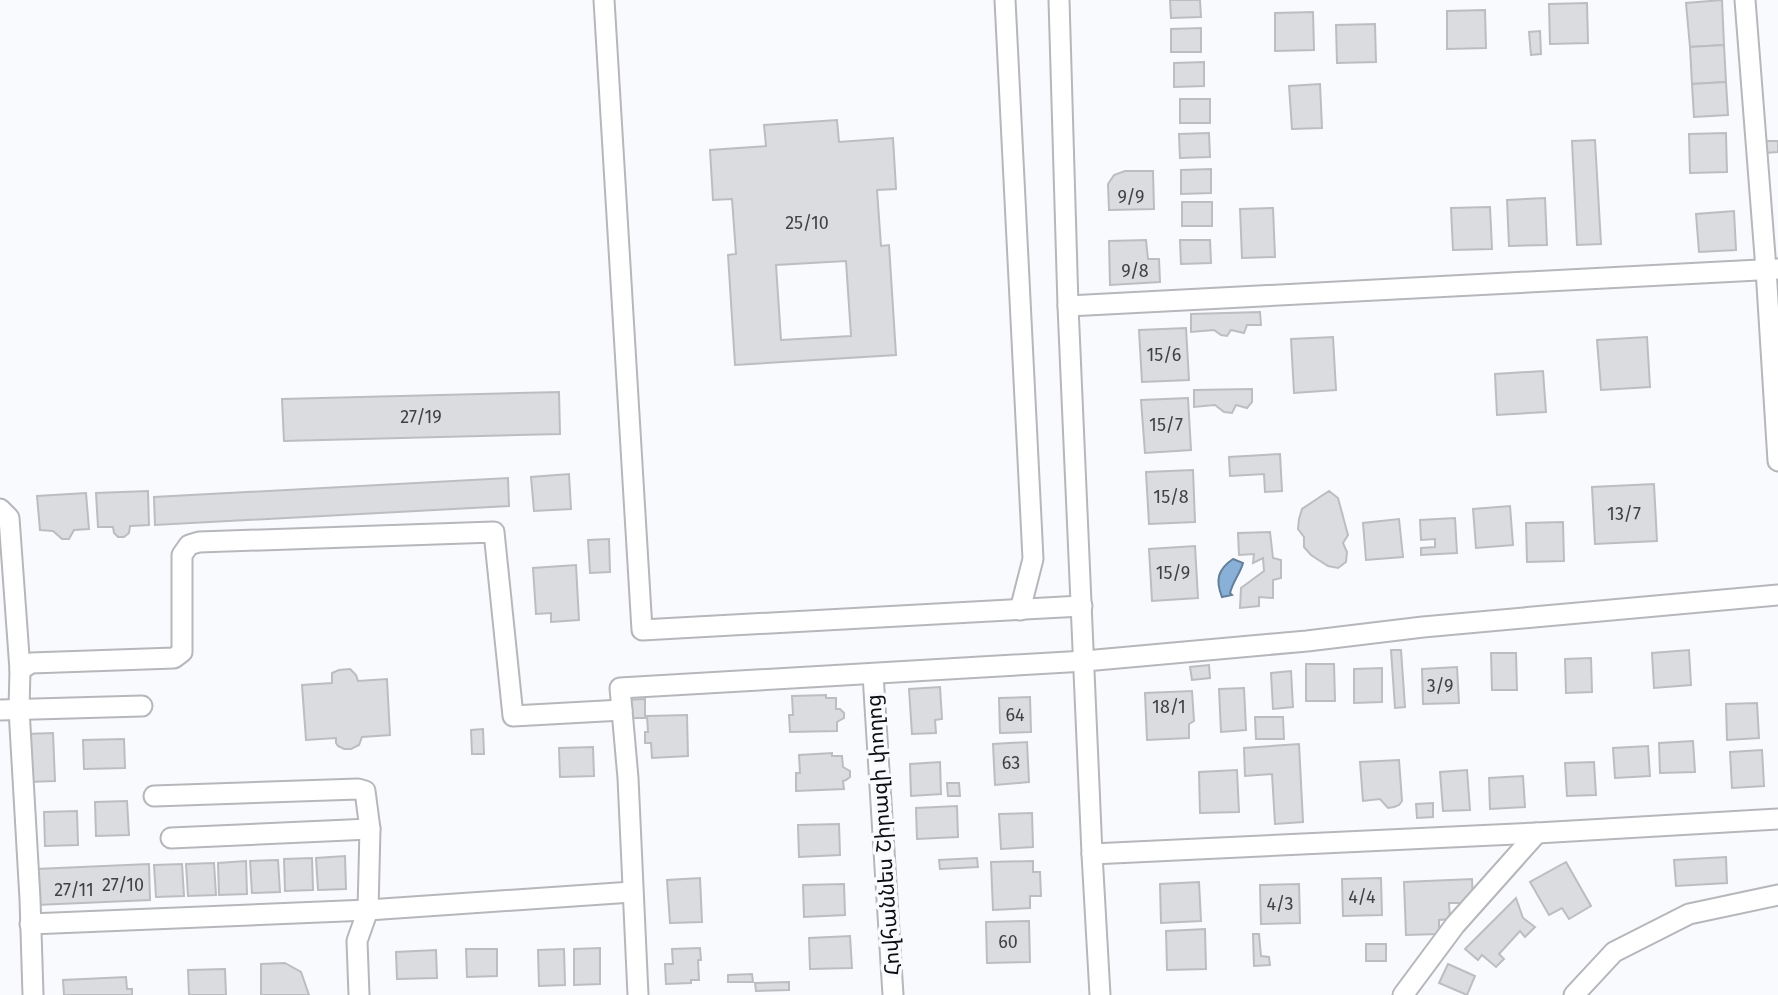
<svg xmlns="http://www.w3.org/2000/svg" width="1778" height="995" font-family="'Fira Sans','Noto Sans Armenian',sans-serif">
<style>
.water{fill:#89b0d6;stroke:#647f9a;stroke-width:2}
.building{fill:#dbdce0;stroke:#bcbdc1;stroke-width:2;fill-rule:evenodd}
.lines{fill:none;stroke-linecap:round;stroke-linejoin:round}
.minor-casing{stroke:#b6b7bb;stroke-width:23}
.minor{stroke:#fff;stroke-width:19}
.labels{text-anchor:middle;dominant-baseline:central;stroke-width:7;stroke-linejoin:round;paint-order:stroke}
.number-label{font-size:18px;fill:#404142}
.street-label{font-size:21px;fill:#0d0d0e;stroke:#f9fafe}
</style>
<rect width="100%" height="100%" fill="#f9fafe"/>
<!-- water -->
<path class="water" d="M1233,559L1243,563C1240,574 1233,581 1230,593L1232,595L1222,597C1215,580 1218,569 1233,559Z"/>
<!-- building -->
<g class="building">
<polygon points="1170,0 1200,0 1201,17 1171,18"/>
<polygon points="1722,0 1724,45 1690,47 1686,3"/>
<polygon points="1587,3 1588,43 1550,44 1549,4"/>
<polygon points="1485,10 1486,48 1447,49 1447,11"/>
<polygon points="1313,12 1314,50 1275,51 1275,13"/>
<polygon points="1375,24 1376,62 1337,63 1336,25"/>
<polygon points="1201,28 1201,52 1171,52 1171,29"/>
<polygon points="1540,31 1541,54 1531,55 1529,32"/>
<polygon points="1724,45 1726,82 1692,84 1690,47"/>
<polygon points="1204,62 1204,86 1174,87 1174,63"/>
<polygon points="1726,82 1728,115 1694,117 1692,84"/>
<polygon points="1320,84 1322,128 1292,129 1289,86"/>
<rect x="1180" y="99" width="30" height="24"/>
<path d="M837,120L839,142L893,138L896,189L877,190L881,246L889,245L896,355L735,365L728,255L736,254L732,199L713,200L710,150L766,146L764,125ZM846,261L851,336L781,340L776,265Z"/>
<polygon points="1209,133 1210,157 1180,158 1179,134"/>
<polygon points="1726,133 1727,172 1690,173 1689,134"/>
<polygon points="1595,140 1601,244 1577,245 1572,141"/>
<polygon points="1765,141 1778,141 1778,152 1765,153"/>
<polygon points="1211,169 1211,193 1181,194 1181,170"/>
<polygon points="1125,171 1153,171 1154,209 1109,210 1108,184 1114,175"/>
<polygon points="1545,198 1547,245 1509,246 1507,200"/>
<rect x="1182" y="202" width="30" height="24"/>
<polygon points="1490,207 1492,249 1453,250 1451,208"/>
<polygon points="1273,208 1275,257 1242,258 1240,209"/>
<polygon points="1734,211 1736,250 1699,252 1696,214"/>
<polygon points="1146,240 1148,259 1159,259 1160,282 1110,285 1109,241"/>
<polygon points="1180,240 1210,240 1211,263 1181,264"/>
<polygon points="1260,312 1261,325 1247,325 1244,333 1231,330 1227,336 1221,335 1214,330 1191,332 1191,314"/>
<polygon points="1186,328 1189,380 1142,382 1139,330"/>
<polygon points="1333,337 1336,390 1294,393 1291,339"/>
<polygon points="1647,337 1650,387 1601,390 1597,340"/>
<polygon points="1543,371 1546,412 1497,415 1495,374"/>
<polygon points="1252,389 1252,402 1247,408 1236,405 1232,413 1224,412 1215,405 1194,407 1194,390"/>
<polygon points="559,392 560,434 284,441 282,399"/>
<polygon points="1188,398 1191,450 1145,453 1141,400"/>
<polygon points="1280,454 1282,491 1265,492 1264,474 1230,476 1229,457"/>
<polygon points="1193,470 1195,522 1149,524 1146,472"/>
<polygon points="569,474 571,509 534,511 531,477"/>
<polygon points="508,478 509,506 155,525 154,497"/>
<polygon points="1654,484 1657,541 1595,544 1592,487"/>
<polygon points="148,491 149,525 130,526 129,533 124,537 118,537 114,533 113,527 98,527 96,493"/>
<polygon points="1329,491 1338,498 1348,535 1343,543 1347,552 1346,562 1338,568 1328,566 1311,555 1304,547 1304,537 1298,529 1299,519 1302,509"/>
<polygon points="86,493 89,529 74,530 69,539 62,539 53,531 40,530 37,496"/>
<polygon points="1510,506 1513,545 1476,548 1473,509"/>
<polygon points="1455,518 1457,553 1421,555 1421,548 1435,547 1435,539 1421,540 1420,520"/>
<polygon points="1399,519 1403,557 1366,560 1363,523"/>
<polygon points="1563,522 1564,561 1527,562 1526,523"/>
<polygon points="1270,532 1273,558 1281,560 1281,578 1273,580 1273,598 1259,597 1259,606 1240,608 1241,588 1264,571 1263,558 1253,563 1254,554 1239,555 1238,533"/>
<polygon points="609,539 610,572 590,573 588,540"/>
<polygon points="1195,546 1198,598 1152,601 1149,549"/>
<polygon points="576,565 579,620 551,622 551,613 536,614 533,568"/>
<polygon points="1391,650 1401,650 1405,707 1395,708"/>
<polygon points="1689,650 1691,685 1654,688 1652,653"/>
<polygon points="1491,653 1516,653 1517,690 1492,690"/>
<polygon points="1591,658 1592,692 1566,693 1565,659"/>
<polygon points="1306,664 1334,664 1335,701 1306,701"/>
<polygon points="1209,665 1210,678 1192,680 1190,667"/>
<polygon points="1457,667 1459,703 1423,704 1422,669"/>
<polygon points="1382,668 1382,702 1354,703 1354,669"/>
<polygon points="350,669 356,675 358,681 387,679 390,735 362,737 359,745 351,749 344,749 338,746 336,743 336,738 306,740 302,685 332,683 332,673 339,670"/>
<polygon points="1291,671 1293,707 1273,709 1271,673"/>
<polygon points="940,687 942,719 935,720 936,733 912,734 909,689"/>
<polygon points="1244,688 1246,730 1221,732 1219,689"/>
<polygon points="1192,691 1194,721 1189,724 1189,738 1147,740 1145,693"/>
<polygon points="826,695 826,698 836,698 836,709 840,709 844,713 844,718 837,722 837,731 790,732 789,715 793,715 792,696"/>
<polygon points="1030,697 1031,732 1000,733 999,698"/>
<polygon points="645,699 645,718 625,718 625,700"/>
<polygon points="1757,703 1759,738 1727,740 1726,704"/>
<polygon points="687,715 688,756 652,758 651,743 645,743 645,732 648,732 647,716"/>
<polygon points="1255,717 1283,717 1284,739 1256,739"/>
<polygon points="483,729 484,754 472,754 471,730"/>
<polygon points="53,733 55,781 28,782 26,734"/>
<polygon points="124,739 125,768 84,769 83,740"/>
<polygon points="1693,741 1695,772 1660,773 1659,743"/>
<polygon points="1027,742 1029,782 995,785 993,744"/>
<polygon points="1299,744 1303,822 1275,824 1272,774 1245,776 1244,748"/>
<polygon points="1648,746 1650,776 1615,778 1613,748"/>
<polygon points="593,747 594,776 560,777 559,748"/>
<polygon points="1762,750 1764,786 1732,788 1730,752"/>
<polygon points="832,753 832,756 842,756 843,767 850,771 850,777 846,780 843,781 844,789 796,791 796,773 800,773 799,755"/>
<polygon points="1399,760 1402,801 1399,805 1394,807 1388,808 1380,799 1363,801 1360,762"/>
<polygon points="940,762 941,794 911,796 910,764"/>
<polygon points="1594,762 1596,795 1567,796 1565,763"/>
<polygon points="1237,770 1239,812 1200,813 1199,772"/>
<polygon points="1467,770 1470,810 1443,811 1440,772"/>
<polygon points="1523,776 1525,807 1490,809 1489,778"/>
<polygon points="947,783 959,783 960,796 948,796"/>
<polygon points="127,801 129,835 96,836 95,802"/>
<polygon points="1433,803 1433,817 1417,818 1416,804"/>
<polygon points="957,806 958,837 917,839 916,808"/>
<polygon points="77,811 78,845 45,846 44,812"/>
<polygon points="1032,813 1033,847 1001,849 999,814"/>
<polygon points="839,824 840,855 799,857 798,825"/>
<polygon points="345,856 346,889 318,890 316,858"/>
<polygon points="1726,857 1727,883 1676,886 1674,860"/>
<polygon points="312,858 313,890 285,891 284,859"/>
<polygon points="977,858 978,867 940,869 939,860"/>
<polygon points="278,860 280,892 252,893 250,861"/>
<polygon points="246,861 247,894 219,895 218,863"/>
<polygon points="1033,861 1033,872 1040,872 1041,896 1030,896 1030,908 993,910 991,862"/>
<polygon points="1566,862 1591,906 1569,919 1562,908 1549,915 1530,882"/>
<polygon points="214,863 216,895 188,896 186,864"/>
<polygon points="149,864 150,900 37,905 36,869"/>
<polygon points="182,864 184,896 156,897 154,865"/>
<polygon points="700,878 702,922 670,923 667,880"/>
<polygon points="1381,878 1382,915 1343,916 1342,879"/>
<polygon points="1472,879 1473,903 1449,903 1450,919 1439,920 1439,934 1406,935 1404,882"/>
<polygon points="1199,882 1201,921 1161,923 1160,884"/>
<polygon points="844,884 845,915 804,917 803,885"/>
<polygon points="1299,884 1300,923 1261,924 1260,885"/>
<polygon points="1516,898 1523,918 1535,927 1525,937 1520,931 1499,954 1504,959 1496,967 1482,955 1478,960 1465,949"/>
<polygon points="1029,921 1030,962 987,963 986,922"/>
<polygon points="1205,929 1206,969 1167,970 1166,931"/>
<polygon points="1253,934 1259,934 1261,956 1269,957 1270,965 1254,966"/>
<polygon points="850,936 852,968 810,969 809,938"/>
<rect x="1366" y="944" width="20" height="17"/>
<polygon points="600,948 600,984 574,985 574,949"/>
<polygon points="700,948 701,960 698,960 699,980 691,980 691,983 666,984 665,964 673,964 672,949"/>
<polygon points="466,949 497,949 497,976 467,977"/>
<polygon points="564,949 565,985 539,986 538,950"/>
<polygon points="436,950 437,978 397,979 396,952"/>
<polygon points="285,963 301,972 309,995 261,995 261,964"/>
<polygon points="1448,964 1475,976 1467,995 1439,983"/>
<polygon points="225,969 226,995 189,995 188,970"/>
<polygon points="752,974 753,982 728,982 728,975"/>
<polygon points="126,977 127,989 132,989 132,995 64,995 63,980"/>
<polygon points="789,982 789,990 756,991 755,983"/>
</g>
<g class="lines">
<!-- minor casing -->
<g class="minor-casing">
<g id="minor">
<polyline points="604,0 642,630 1082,606"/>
<polyline points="1005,0 1033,559 1020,610"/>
<polyline points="1059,0 1068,306 1092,854 1100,995"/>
<polyline points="1745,0 1766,269 1778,461"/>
<polyline points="1068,306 1778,269"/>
<polyline points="0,509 9,518 20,670 19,709 30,899 33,995"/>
<polyline points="20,670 31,663 174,658 182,652 182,555 189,545 199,542 494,532 513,716 622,710"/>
<polyline points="873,674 893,995"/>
<polyline points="0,710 142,706"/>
<polyline points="154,796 358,789 365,791 370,829 368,910 357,941 359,995"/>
<polyline points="171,838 370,829"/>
<polyline points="1092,854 1537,833 1778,819"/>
<polyline points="30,924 368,910 632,892"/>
<polyline points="638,995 628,778 620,688 1085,661 1307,641 1423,627 1778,595"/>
<polyline points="1403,995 1455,925 1537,833"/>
<polyline points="1574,995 1614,952 1689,914 1778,895"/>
</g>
</g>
<!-- minor -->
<use href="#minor" class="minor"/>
</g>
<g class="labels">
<!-- number labels -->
<g class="number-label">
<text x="1131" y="197">9/9</text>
<text x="807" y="223">25/10</text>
<text x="1135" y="271">9/8</text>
<text x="1164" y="355">15/6</text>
<text x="421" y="417">27/19</text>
<text x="1166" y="425">15/7</text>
<text x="1171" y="497">15/8</text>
<text x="1624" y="514">13/7</text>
<text x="1173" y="573">15/9</text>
<text x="1440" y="686">3/9</text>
<text x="1169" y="707">18/1</text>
<text x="1015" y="715">64</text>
<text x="1011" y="763">63</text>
<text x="123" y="885">27/10</text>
<text x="74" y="890">27/11</text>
<text x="1362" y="897">4/4</text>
<text x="1280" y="904">4/3</text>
<text x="1008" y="942">60</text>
</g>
<!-- street labels -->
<g class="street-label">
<text transform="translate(883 835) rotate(-94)">Հովհաննես Շիրազի փողոց</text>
</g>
</g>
</svg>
